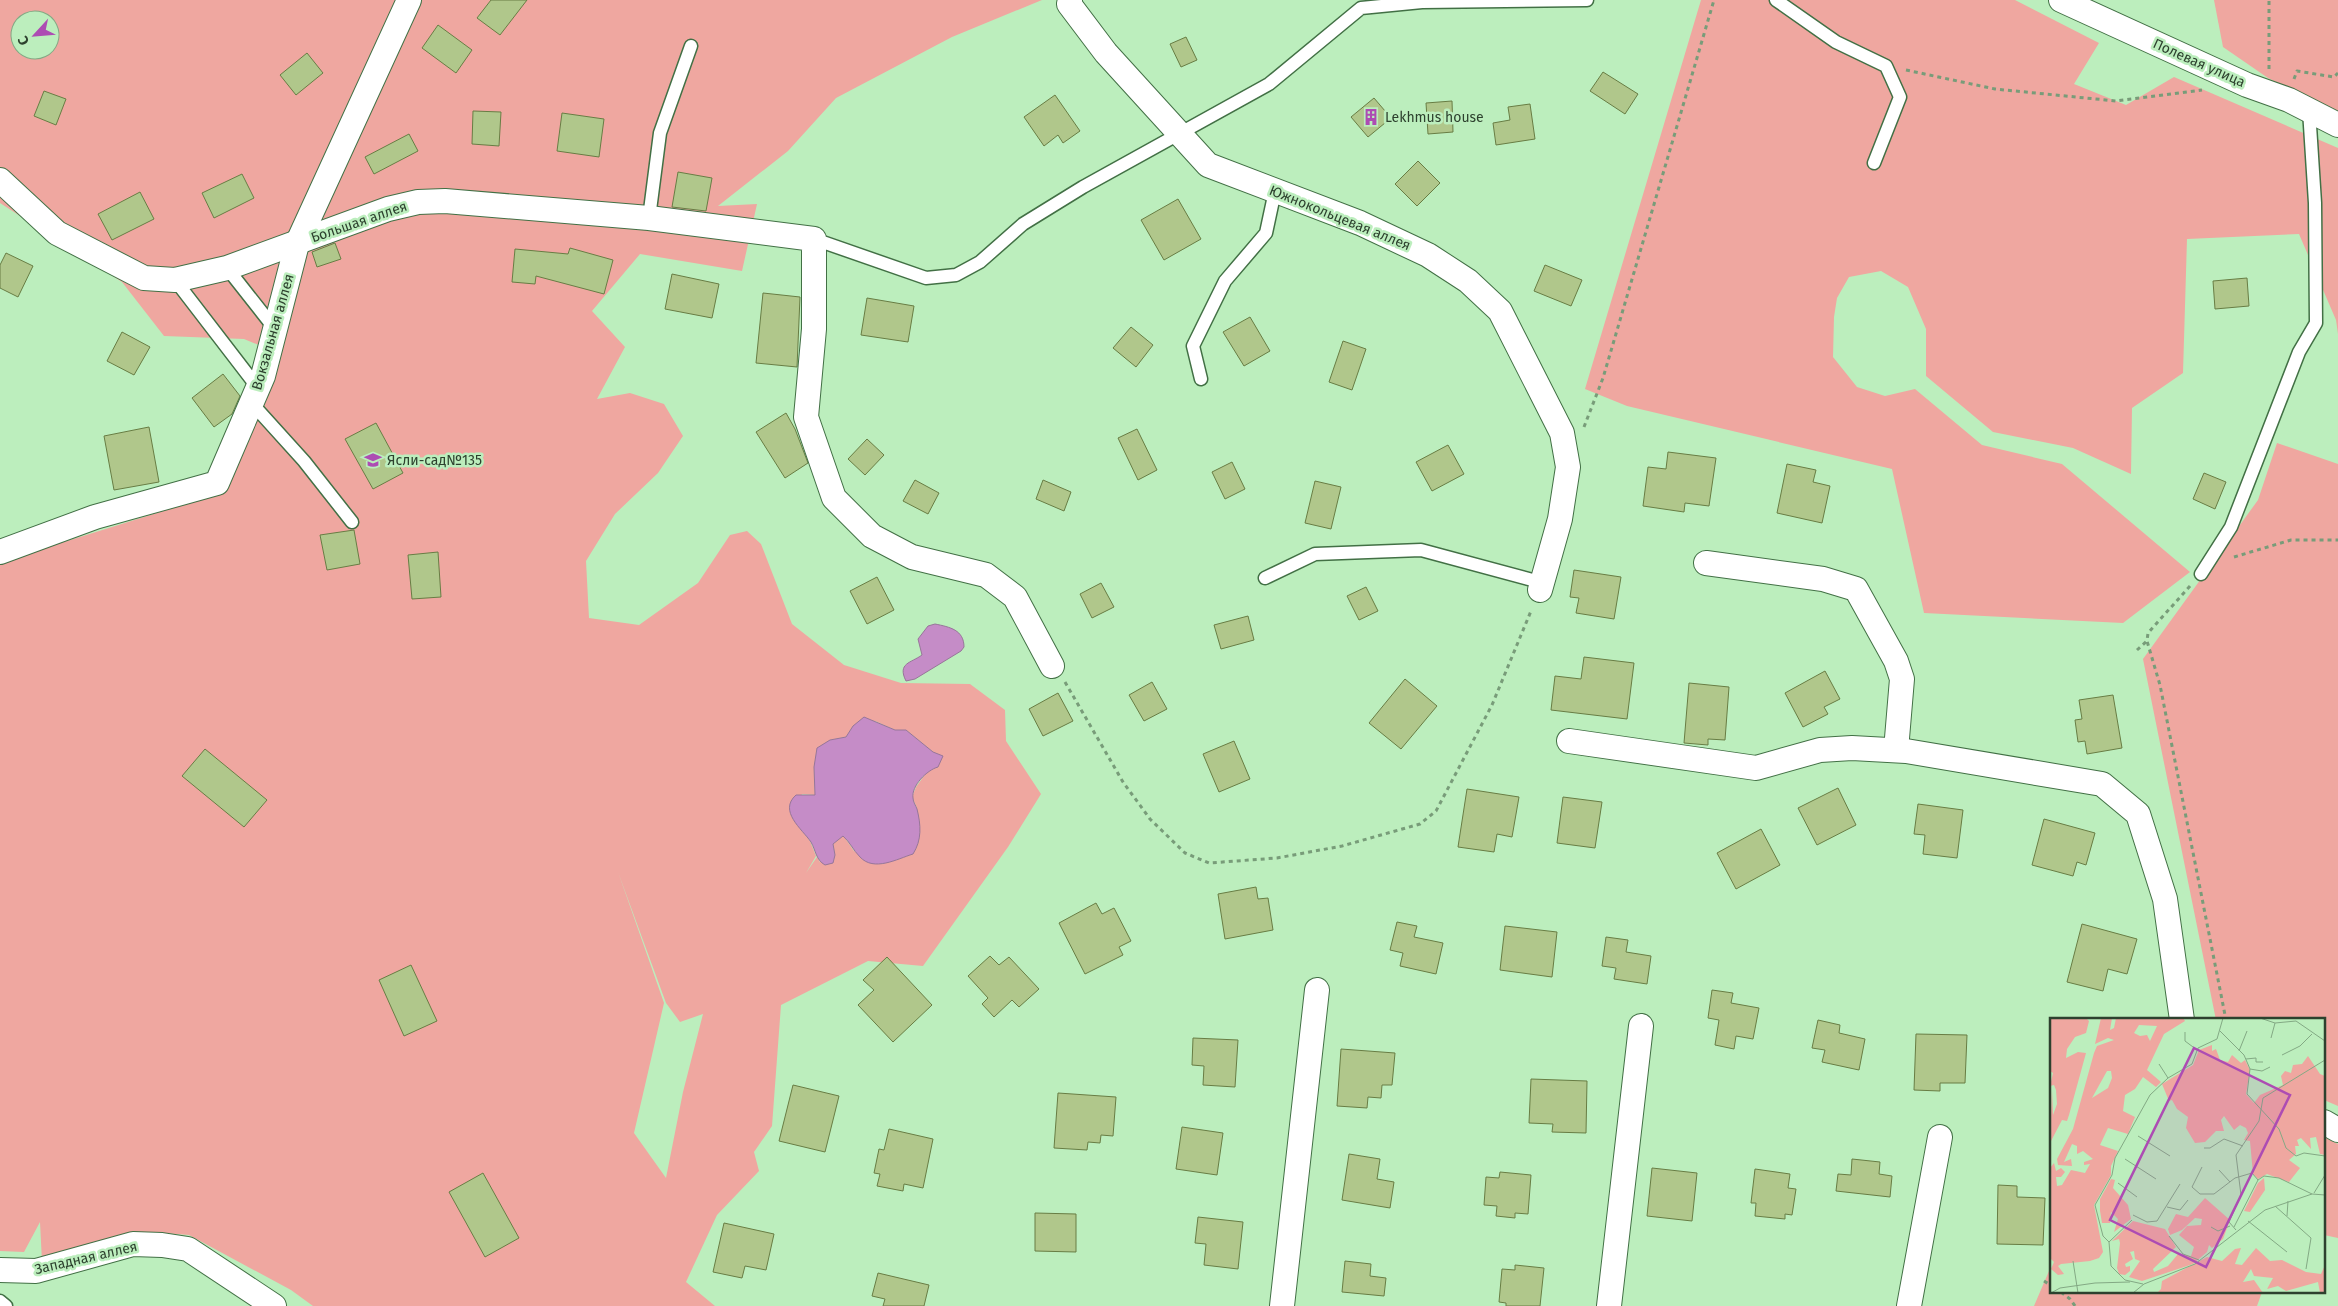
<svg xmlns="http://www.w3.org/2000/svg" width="2338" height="1306" font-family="'Fira Sans',sans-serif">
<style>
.green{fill:#efa7a0;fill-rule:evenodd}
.water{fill:#c58cc7;stroke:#977699}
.building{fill:#b0c78b;stroke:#687d44}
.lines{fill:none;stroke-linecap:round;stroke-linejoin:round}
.lane-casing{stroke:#427045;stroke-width:15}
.street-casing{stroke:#427045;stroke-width:26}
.path{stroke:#789c79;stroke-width:3;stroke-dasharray:4 4;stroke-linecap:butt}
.lane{stroke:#fff;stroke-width:12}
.street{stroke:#fff;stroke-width:24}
.labels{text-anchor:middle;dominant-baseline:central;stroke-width:5;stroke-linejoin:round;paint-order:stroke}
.street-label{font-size:14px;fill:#2d412e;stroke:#bceebd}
.poi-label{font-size:14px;fill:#2d412e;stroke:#bceebd;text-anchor:start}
.inset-road{fill:none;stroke:#83a984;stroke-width:1}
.view{fill:#ad4cb3;fill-opacity:0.15;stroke:#ad4cb3;stroke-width:2.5}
.inset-edge{fill:none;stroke:#2d412e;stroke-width:2.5}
</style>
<rect width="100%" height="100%" fill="#bceebd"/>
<!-- green -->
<g class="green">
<path d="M0,0H1042L952,37L836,98L788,151L718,206L757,204L742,271L640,254L592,311L625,347L597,399L630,393L664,404L683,436L658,473L615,514L586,561L589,618L639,625L698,583L730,535L747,531L761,544L792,624L844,665L901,683L970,684L1005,710L1006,741L1041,794L1008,847L923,966L868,961L781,1005L772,1126L754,1152L759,1171L717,1215L686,1282L715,1306H313L291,1290L189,1235L150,1232L126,1234L81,1247L42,1262L40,1222L24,1252L0,1251V562L224,492L278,353L244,339L164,336L122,282L0,203ZM20,20H50V50H20ZM875,721L895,730H906L933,752L929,769L916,787L912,797L917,808L895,859L882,864L854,851L843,835L833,844L835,855L820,862L817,857L806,873L816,856L810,841L793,818L802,794L815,795L814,767L830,740L846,737L853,726ZM618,872L666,1003L680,1022L703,1014L683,1092L666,1178L634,1133L664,1003Z"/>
<polygon points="1701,0 2015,0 2099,43 2074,84 2126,105 2174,77 2338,148 2338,334 2336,320 2299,234 2187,239 2183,373 2132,408 2131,474 2073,448 1993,432 1926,376 1926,329 1908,287 1881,271 1849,277 1837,298 1834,317 1833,357 1857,387 1885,396 1915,389 1982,445 2062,464 2190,572 2123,623 1924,613 1892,469 1627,406 1585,389"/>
<polygon points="2214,0 2338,0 2338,113 2268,78 2223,47"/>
<polygon points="2277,443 2338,464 2338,1106 2324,1100 2324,1020 2216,1020 2143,659 2258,500"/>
<polygon points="2324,1137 2338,1144 2338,1238 2324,1235"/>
<polygon points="2052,1264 2052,1292 2262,1292 2257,1306 2034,1306"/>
</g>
<!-- water -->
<g class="water">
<path d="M935,624C950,627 964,630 964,647L961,651L915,679L906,681C897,663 911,663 922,655L918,639L928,626Z"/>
<path d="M864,717L895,730H906L933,752L943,756L938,767C927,770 911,786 913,798C913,802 916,806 917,809C921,825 922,840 913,854C897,859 874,872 860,857C853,850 850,842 843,836L833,844L835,855L833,863L825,865C816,860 816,851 811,842C802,829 778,811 796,795H815L814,767L817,748L830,740L846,737L853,726Z"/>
</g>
<!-- building -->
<g class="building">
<polygon points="491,0 527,0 500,35 477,18"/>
<polygon points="438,25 472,50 456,73 422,48"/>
<polygon points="1186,37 1197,60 1181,67 1170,44"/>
<polygon points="307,53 323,73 296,95 280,75"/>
<polygon points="1603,72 1638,94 1625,114 1590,91"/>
<polygon points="44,91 66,99 56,125 34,116"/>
<polygon points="1055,95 1080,131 1063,143 1058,135 1044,146 1024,117"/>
<polygon points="1374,98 1391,118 1368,137 1351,117"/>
<polygon points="1452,101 1453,132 1428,134 1426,103"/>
<polygon points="1530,104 1535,139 1496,145 1493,123 1510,120 1508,107"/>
<polygon points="473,111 501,112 499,146 472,144"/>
<polygon points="562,113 604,119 599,157 557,151"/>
<polygon points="409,134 418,151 374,174 365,157"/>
<polygon points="1418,161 1440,183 1417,206 1395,184"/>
<polygon points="678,172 712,178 706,211 672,207"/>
<polygon points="242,174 254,198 214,218 202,193"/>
<polygon points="140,192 154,219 112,240 98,214"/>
<polygon points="1178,199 1201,239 1164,260 1141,220"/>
<polygon points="335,243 341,259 317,267 312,252"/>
<polygon points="570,248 613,260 604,294 536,276 535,284 512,282 515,249 568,254"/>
<polygon points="6,253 33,266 18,297 0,288 0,265"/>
<polygon points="1545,265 1582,280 1571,306 1534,291"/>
<polygon points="672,274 719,284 712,318 665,309"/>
<polygon points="2247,278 2249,306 2215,309 2213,281"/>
<polygon points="763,293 800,297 797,367 756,363"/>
<polygon points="867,298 914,306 908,342 861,335"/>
<polygon points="1250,317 1270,351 1244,366 1223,332"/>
<polygon points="1131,327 1153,345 1136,367 1113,348"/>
<polygon points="122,332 150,347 134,375 107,361"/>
<polygon points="1343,341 1366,349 1352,390 1329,382"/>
<polygon points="223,374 240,396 232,414 214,427 192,398"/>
<polygon points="786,413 795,429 808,463 785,478 756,432"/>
<polygon points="376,423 403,473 373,489 345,439"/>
<polygon points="149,427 159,482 114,490 104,436"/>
<polygon points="1137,429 1157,470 1138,480 1118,438"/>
<polygon points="867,439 884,455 865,475 848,459"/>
<polygon points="1448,445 1464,474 1432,491 1416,462"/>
<polygon points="1668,452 1716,458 1709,506 1685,503 1684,512 1643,506 1648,467 1666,469"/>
<polygon points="1232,462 1245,489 1225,499 1212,472"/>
<polygon points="1787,464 1816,470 1813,482 1830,486 1822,523 1777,513"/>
<polygon points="2204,473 2226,482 2215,509 2193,499"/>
<polygon points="915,480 939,493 928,514 903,501"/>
<polygon points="1043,480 1071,492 1064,511 1036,499"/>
<polygon points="1315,481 1341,487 1331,529 1305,523"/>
<polygon points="354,530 360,564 327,570 320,535"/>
<polygon points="438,552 441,597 412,599 408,555"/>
<polygon points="1574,570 1621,577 1614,619 1576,613 1579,598 1570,597"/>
<polygon points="877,577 894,610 867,624 850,591"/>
<polygon points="1101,583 1114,607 1092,618 1080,594"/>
<polygon points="1366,587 1378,611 1359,620 1347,596"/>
<polygon points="1248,616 1254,640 1221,649 1214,625"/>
<polygon points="1584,657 1634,663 1627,719 1551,710 1555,676 1581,679"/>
<polygon points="1825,671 1840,699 1824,707 1828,714 1803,727 1785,693"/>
<polygon points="1405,679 1437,706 1401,749 1369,723"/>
<polygon points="1152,682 1167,709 1144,721 1129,695"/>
<polygon points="1689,683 1729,687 1725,740 1708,739 1708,745 1684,743"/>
<polygon points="1058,693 1073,721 1043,736 1029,709"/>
<polygon points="2113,695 2122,748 2087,754 2085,741 2078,742 2075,720 2082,719 2079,700"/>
<polygon points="1234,741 1250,779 1219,792 1203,754"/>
<polygon points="205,749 267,800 244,827 182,776"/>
<polygon points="1838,788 1856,825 1817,845 1798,808"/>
<polygon points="1467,789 1519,797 1512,837 1497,834 1494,852 1458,847"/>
<polygon points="1563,797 1602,802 1595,848 1557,843"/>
<polygon points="1918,804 1963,810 1957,858 1923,854 1925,835 1914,834"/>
<polygon points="2044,819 2095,833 2086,865 2077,862 2073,876 2032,865"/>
<polygon points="1761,829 1780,865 1736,889 1717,853"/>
<polygon points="1256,887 1258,899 1268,898 1273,930 1225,939 1218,894"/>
<polygon points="1096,903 1102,914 1114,908 1131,941 1119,947 1123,955 1085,974 1059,923"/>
<polygon points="1397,922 1417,926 1414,937 1443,943 1436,974 1400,966 1403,953 1390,950"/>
<polygon points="2082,924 2137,939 2127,974 2108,969 2103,991 2067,982"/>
<polygon points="1505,926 1557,932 1552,977 1500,970"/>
<polygon points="1606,937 1628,940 1626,952 1651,956 1647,984 1614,979 1616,968 1602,966"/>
<polygon points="990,956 999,965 1009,957 1039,989 1019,1007 1012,1000 994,1017 982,1004 988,998 968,976"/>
<polygon points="887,957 932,1005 893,1042 858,1005 874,990 863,980"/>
<polygon points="411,965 437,1021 404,1036 379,980"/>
<polygon points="1712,990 1733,993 1731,1003 1759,1008 1753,1039 1736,1036 1734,1049 1715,1045 1719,1020 1708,1018"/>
<polygon points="1818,1020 1840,1025 1839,1033 1865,1039 1859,1070 1822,1062 1825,1050 1812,1048"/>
<polygon points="1916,1034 1967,1035 1965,1083 1940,1083 1940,1091 1914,1090"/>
<polygon points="1193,1038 1238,1040 1235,1087 1203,1085 1204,1066 1192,1065"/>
<polygon points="1341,1049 1395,1053 1392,1085 1382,1085 1381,1098 1368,1097 1367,1108 1337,1106"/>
<polygon points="1531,1079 1587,1081 1586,1133 1552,1132 1553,1124 1529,1123"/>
<polygon points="793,1085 839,1096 825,1152 779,1141"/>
<polygon points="1058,1093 1116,1097 1113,1136 1101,1135 1100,1143 1088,1142 1087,1150 1054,1148"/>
<polygon points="1182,1127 1223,1133 1217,1175 1176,1169"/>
<polygon points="889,1129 933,1139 923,1188 904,1184 903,1191 877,1186 880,1174 874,1173 879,1149 884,1150"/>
<polygon points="1349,1154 1380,1159 1377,1179 1394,1182 1390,1208 1342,1200"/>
<polygon points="1852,1159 1880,1162 1879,1174 1892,1176 1890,1197 1836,1191 1838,1174 1851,1175"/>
<polygon points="1652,1168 1697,1173 1692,1221 1647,1216"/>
<polygon points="1755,1169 1790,1174 1788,1188 1796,1189 1792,1215 1785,1214 1785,1219 1755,1216 1756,1203 1751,1203"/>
<polygon points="1500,1172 1531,1175 1528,1214 1515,1213 1515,1218 1496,1216 1497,1206 1484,1205 1486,1177 1499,1178"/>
<polygon points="483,1173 519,1238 485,1257 449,1192"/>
<polygon points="1998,1185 2017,1186 2017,1197 2045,1198 2043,1245 1997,1244"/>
<polygon points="1035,1213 1076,1214 1076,1252 1035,1251"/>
<polygon points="1198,1217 1243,1222 1238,1269 1204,1265 1206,1244 1195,1243"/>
<polygon points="724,1223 774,1234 766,1270 745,1266 742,1278 713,1272"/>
<polygon points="1345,1261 1371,1264 1370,1276 1386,1278 1384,1296 1342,1292"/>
<polygon points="1515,1265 1544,1268 1540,1306 1506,1306 1506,1303 1499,1302 1502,1269 1515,1270"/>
<polygon points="878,1273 929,1285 924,1306 883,1306 885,1299 872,1296"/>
</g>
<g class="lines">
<!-- lane casing -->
<g class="lane-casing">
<g id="lane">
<polyline points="1776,0 1836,42 1886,66 1900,97 1874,163"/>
<polyline points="649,218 660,133 691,46"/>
<polyline points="814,239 926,278 956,275 980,262 1023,224 1083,187 1269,84 1361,8 1422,2 1587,0"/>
<polyline points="227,268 275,329"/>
<polyline points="175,280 258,388"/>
<polyline points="1201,379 1193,346 1225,281 1266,233 1275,191"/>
<polyline points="253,400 257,409 304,461 352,522"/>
<polyline points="2201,574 2231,527 2299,352 2316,323 2315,203 2309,110"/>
<polyline points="1265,578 1315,554 1421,550 1540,582"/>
<polyline points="0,1301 6,1306"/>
</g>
</g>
<!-- street casing -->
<g class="street-casing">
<g id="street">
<polyline points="1070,0 1069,4 1106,53 1208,165 1360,223 1428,255 1468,281 1500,311 1562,433 1568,467 1560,519 1540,590"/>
<polyline points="2061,0 2247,85 2289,100 2338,125"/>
<polyline points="0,180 57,233 144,278 175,280 227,268 388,209 418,202 445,201 649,218 814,239 814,329 806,417 834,498 872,536 912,557 986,575 1015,597 1052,666"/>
<polyline points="0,552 95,517 217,483 263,376 297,244 409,0"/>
<polyline points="1706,563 1823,579 1856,589 1896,661 1902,679 1896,750"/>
<polyline points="1569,741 1756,768 1820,750 1852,748 1906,751 2102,784 2138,814 2165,899 2182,1020"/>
<polyline points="2324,1122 2338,1130"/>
<polyline points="0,1270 36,1271 133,1244 162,1245 188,1249 274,1306"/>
<polyline points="1282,1306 1317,990"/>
<polyline points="1609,1306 1641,1026"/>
<polyline points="1909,1306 1940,1137"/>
</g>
</g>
<!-- path -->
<g class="path">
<polyline points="2269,69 2269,0"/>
<polyline points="1906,70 1995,89 2116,101 2202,90"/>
<polyline points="2294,79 2297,71 2334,77 2338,73"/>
<polyline points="1584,427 1603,378 1714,0"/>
<polyline points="2234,557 2291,540 2338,540"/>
<polyline points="2190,586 2148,633 2147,641 2160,685 2226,1020"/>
<polyline points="2137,650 2147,641"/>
<polyline points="1065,682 1123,782 1150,819 1185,853 1209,863 1277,858 1342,846 1420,824 1436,811 1492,705 1531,611"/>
<polyline points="2044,1281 2052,1286"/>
<polyline points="2061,1292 2070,1299 2075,1306"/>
</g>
<!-- lane -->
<use href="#lane" class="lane"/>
<!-- street -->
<use href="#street" class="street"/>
</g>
<!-- icons -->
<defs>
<g id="building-bare" transform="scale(1.35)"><path d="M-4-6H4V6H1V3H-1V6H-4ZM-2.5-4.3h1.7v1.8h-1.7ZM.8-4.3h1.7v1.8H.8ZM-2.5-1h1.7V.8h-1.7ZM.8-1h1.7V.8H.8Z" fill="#ad4cb3" stroke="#bceebd" stroke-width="2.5" paint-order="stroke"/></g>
<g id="school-bare" transform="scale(1.35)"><path d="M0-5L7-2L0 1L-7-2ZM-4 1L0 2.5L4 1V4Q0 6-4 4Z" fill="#ad4cb3" stroke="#bceebd" stroke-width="2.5" paint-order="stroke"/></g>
</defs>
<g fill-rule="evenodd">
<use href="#building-bare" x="1371" y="117"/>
<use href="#school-bare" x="373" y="460"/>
</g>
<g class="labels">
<!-- street labels -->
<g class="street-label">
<text transform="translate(2199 63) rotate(24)">Полевая улица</text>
<text transform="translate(1340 218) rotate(22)">Южнокольцевая аллея</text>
<text transform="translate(359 222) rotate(-19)">Большая аллея</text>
<text transform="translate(273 332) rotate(-74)">Вокзальная аллея</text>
<text transform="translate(86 1258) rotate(-13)">Западная аллея</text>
</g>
<!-- poi labels -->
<g class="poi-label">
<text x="1385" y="117">Lekhmus house</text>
<text x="387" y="460">Ясли-сад№135</text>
</g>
</g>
<!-- overview -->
<g transform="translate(2050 1018)">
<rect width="275" height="275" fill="#bceebd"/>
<path d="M0,0H36L39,3L36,15L25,19L17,31L16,40L28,34L36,35L19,97L17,103L12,102L0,125L2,72L3,97L7,86L6,72L4,67L0,68L3,55L0,53ZM51,0H62L60,12L64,10L66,0H133L135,3L114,16L97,52L111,64L106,69L93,59L85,71L75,77L73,93L85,99L78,116L58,110L50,127L68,133L61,148V157L44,187L53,234L49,240L40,243L11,246L8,248L14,256L8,257L1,251L4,244L0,240V150L4,145L6,153L11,150L15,154L11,159H6L7,168L12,167L21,152L35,155L40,146L34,147V144L43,141L33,133L27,136V128L22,126L14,144L21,141L22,148L8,147L7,141L23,111L44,35L47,28L64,22L58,20L45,26ZM89,7L107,8L100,23L97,17L90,18L84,15ZM57,53H61L62,60L58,70L42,80ZM162,27V33L166,31L170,42L178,44L182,37L191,45L195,42L200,52L196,76L204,85L210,77L233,67L231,58L235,53L241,55L243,47L252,46L258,38L270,56L275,58V137L270,136L266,119L260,120L261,131L251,120L247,122L249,128H245L246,136L239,142L250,150L239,164L217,156L208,161L203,156L200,123L194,122L198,115L196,110L190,107L184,112L174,98L171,102L174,113H166L155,124L145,125L136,110L138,99L127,91L122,82L119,83L112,66L143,47L149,32ZM214,160L215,172L200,194L194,193L208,165ZM61,161L65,162L63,170L78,187L81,201L64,214L68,201L61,194L60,205H52L50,193V181ZM155,180L180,202L173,221L162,230L159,227L157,234L143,246L92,263L79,259L90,243L85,241L84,233L80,234L83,241L75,246L76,249L80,248V253L75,257L69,256L67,250L70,225L69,221L62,223L83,203L115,211L126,229L103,251L104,254L118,248L128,236L141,238L144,229L129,217L137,208L151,207L152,201L145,200L132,212L120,217L118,211L126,196L138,199ZM191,230L185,246L192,247L206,230L220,243L232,242L256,254L271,256L275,247V275H270L268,264L236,273L228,268L217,271L223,260L204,258L201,251L193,264L204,262L213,275H107L111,271L112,263L157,239L172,243L185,231Z" fill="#efa7a0" fill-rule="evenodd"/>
<path class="inset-road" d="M210,0L225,5L246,3L275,23M170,13L194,37L200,51L197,76L229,111L236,130L246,138L254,135L275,138M135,14V23L147,32M221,20L225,5M189,33L197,13M232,37L250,28L262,16M196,41L206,40V44H213M109,46L118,60M200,51L212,53L220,49M88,118L120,138M154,130H160L174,121L193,128M75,141L106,161M169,152L180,164M68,165L87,179M142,169L150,176H164L185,160L202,155L208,162L214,158L229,160L262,176M142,169L152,149M264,175L275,157M225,188L261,220L256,251M117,189L130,192L138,182M83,197L97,204L107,203L130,166M237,198L238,183M82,202L59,224L61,248L75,262L93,266M198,203L237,234M161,209L168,213L180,208M184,209L208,162M186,212L179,204L191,177L186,137L209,103L213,80L275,42M119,218L133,236L149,242M59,224L53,218L45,187L62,157L65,140L100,77L118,60L142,46L148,30L167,21L173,0M23,243L28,275M1,275L10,270L45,265L80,264M83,275L94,266L145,246L215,192L262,176L275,177"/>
<path class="view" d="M144,30L240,77L156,249L60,202Z"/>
<rect width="275" height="275" class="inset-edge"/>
</g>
<!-- north arrow -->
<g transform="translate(35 35) rotate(244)"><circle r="24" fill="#bceebd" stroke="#83a984"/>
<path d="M0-4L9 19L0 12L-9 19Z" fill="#ad4cb3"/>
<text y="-8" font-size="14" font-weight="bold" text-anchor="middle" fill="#2d412e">С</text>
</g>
</svg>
